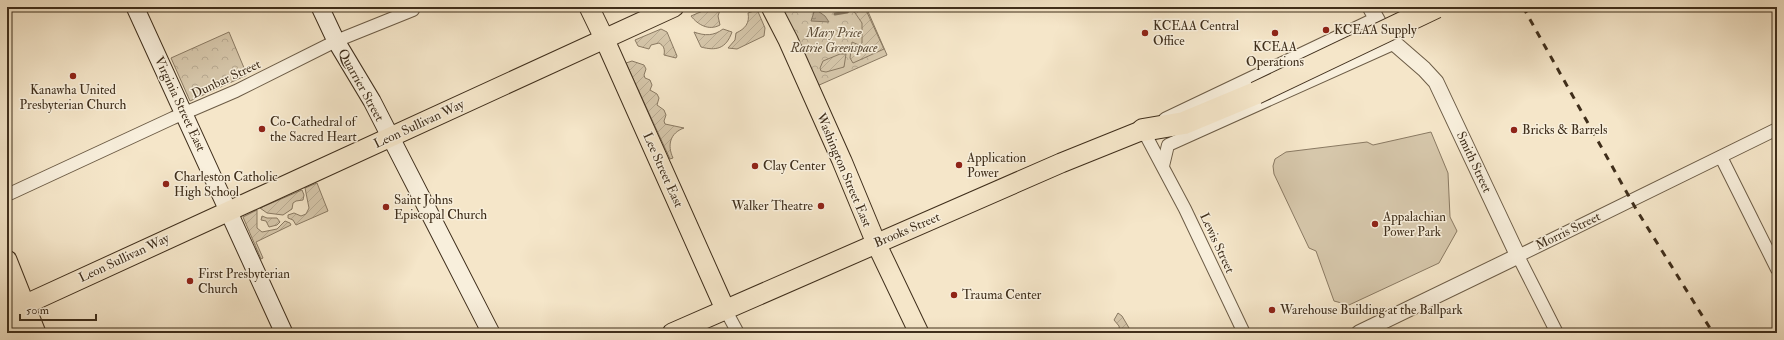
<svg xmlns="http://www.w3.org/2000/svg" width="1784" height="340" font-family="'IM FELL Double Pica',serif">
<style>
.grass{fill:#d6c7ab;stroke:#8a7a63}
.park{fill:url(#park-crowns);stroke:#8a7a63}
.garden{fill:url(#garden-furrows);stroke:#8a7a63}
.water{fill:url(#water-ripples);stroke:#877760}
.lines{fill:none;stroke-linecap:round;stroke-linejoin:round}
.stream{stroke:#877760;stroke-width:3}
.minor-casing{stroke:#6c5c46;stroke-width:14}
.tertiary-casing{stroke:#6c5c46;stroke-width:17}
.secondary-casing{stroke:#3f2e1b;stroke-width:19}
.primary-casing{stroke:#3f2e1b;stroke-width:21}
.motorway-casing{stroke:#3f2e1b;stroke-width:24}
.minor{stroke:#f8efdc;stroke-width:12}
.tertiary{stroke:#f8efdc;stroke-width:15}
.secondary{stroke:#f8efdc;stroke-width:17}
.primary{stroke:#f5e6c9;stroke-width:19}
.motorway{stroke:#f5e6c9;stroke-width:22}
.rail{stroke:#3f2e1b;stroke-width:3;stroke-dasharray:7 7;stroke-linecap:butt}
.motorway-bridge-casing{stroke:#3f2e1b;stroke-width:24;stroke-linecap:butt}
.motorway-bridge{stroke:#f5e6c9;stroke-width:22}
.poi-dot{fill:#8f2418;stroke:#f8efdc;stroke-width:1.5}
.labels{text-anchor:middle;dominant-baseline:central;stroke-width:3;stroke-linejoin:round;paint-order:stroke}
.poi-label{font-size:13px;fill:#3f2e1b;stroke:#f8efdc;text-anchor:start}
.park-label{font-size:13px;font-style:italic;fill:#5d4d38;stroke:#f8efdc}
.street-label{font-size:13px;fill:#3f2e1b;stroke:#f8efdc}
</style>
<defs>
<pattern id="park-crowns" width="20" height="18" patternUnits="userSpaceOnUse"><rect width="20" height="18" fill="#d6c7ab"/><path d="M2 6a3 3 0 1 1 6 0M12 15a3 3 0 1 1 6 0" fill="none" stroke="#b9ab93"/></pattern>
<pattern id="garden-furrows" width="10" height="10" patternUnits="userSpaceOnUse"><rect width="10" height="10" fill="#d6c7ab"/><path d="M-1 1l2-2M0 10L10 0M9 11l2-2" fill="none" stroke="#b9ab93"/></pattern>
<pattern id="water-ripples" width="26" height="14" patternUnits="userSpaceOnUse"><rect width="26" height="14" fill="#b7a78e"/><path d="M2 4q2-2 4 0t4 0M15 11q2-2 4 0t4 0" fill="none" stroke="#968873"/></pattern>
</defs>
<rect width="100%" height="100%" fill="#f5e6c9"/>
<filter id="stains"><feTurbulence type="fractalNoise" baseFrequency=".005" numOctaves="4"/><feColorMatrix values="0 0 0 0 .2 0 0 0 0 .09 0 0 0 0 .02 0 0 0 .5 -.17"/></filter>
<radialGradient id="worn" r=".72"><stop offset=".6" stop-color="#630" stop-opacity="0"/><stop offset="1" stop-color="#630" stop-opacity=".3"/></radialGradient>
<!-- grass -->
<polygon class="grass" points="1431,132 1448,173 1450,217 1457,231 1439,263 1349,305 1334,301 1316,251 1309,248 1274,174 1273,166 1275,159 1286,152 1367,142 1373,145"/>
<!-- park -->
<g class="park">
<polygon points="780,7 866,7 887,55 817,86"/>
<polygon points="229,32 247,75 190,101 171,58"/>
</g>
<!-- garden -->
<g class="garden">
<path d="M712,7H721L718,16L720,25C709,31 698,25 691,16Z"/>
<path d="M753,7H756L765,28L764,36L737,49L728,48L735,40L736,33C745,29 750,23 748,13L754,11Z"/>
<polygon points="865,8 884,49 853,63 850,58 852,42 859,45 862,43 862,23 853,10"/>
<path d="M661,29L667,32L677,56L676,58L664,55C665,49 664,46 659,43L651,45L649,49L638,46L635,40Z"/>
<path d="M723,29L732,32C726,49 716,51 701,47L694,32C705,36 714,36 723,29Z"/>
<polygon points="840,54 846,54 844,67 826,72 821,71 820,68 823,61"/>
<path d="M632,61L644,65L646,69L644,75L645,78L650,80L652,85L650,90L657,94L659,98L657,105L664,110L666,115L664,121L665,124L684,128C670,133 667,145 673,158L670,159L626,63Z"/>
<polygon points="317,183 328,211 296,225 293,220 288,218 288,215 294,213 301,216 306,214 309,208 305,188"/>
<polygon points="302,190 304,195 303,200 296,201 293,203 292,209 283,215 267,213 260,208"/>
<polygon points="257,210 257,228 262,232 277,229 285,221 290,223 291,225 256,242 263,258 261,259 243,217"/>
<polygon points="262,216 267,218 277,218 280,222 277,225 269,227 266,221 261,220"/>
<polygon points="1118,313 1122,316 1132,333 1120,333 1119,326 1114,320"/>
</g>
<!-- water -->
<polygon class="water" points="815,9 825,16 829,22 811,21"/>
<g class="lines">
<!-- stream -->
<polyline class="stream" points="835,14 847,12 853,7"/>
<!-- minor casing -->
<g class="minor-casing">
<g id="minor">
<polyline points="1143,130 1185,209 1244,333"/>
<polyline points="1721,157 1777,269"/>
<polyline points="1163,166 1168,145 1395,43"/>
<polyline points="7,195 173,118 236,91 336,41 413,10"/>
<polyline points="725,309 738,333"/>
<polyline points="1557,333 1518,256 1777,129"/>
</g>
</g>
<!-- tertiary casing -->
<g class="tertiary-casing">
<g id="tertiary">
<polyline points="1166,120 1376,20"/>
<polyline points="1359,333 1518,256 1436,82 1424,69 1386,36 1370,7"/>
</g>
</g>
<!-- secondary casing -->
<g class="secondary-casing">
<g id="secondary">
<polyline points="135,7 284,333"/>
<polyline points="320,7 336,41 372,101 491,333"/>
</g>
</g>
<!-- primary casing -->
<g class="primary-casing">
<g id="primary">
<polyline points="589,7 604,38 725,309"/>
<polyline points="771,7 788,40 842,161 876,243 919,333"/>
<polyline points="7,260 36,333"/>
<polyline points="7,300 20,333"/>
<polyline points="11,311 674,7"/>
<polyline points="672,333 1061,163 1143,130"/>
</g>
</g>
<!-- motorway casing -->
<g class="motorway-casing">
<polyline id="motorway" points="1143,130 1184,123 1256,93"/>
</g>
<!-- minor -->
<use href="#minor" class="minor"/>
<!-- tertiary -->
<use href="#tertiary" class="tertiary"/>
<!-- secondary -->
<use href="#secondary" class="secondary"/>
<!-- primary -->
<use href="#primary" class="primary"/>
<!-- motorway -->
<use href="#motorway" class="motorway"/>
<!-- rail -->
<polyline class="rail" points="1523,7 1636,209 1713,333"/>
<!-- motorway-bridge casing -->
<g class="motorway-bridge-casing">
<polyline id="motorway-bridge" points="1256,93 1436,7"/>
</g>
<!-- motorway-bridge -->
<use href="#motorway-bridge" class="motorway-bridge"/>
</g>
<!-- markers -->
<g class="poi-dot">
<circle cx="1326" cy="30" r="4"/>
<circle cx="1145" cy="33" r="4"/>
<circle cx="1275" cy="33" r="4"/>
<circle cx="73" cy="76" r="4"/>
<circle cx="262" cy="129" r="4"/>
<circle cx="1514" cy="130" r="4"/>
<circle cx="959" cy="165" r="4"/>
<circle cx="755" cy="166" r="4"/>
<circle cx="166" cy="184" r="4"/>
<circle cx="821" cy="206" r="4"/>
<circle cx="386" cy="207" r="4"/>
<circle cx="1375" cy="224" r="4"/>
<circle cx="190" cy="281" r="4"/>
<circle cx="954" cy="295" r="4"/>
<circle cx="1272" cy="310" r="4"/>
</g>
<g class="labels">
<!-- poi labels -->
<g class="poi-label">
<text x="1153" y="26">KCEAA Central<tspan x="1153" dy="15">Office</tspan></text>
<text x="1334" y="30">KCEAA Supply</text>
<text x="1275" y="47" text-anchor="middle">KCEAA<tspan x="1275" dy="15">Operations</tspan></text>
<text x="73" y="90" text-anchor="middle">Kanawha United<tspan x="73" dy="15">Presbyterian Church</tspan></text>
<text x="270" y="122">Co-Cathedral of<tspan x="270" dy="15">the Sacred Heart</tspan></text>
<text x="1522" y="130">Bricks &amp; Barrels</text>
<text x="967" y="158">Application<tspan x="967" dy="15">Power</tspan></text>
<text x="763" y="166">Clay Center</text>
<text x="174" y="177">Charleston Catholic<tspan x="174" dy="15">High School</tspan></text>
<text x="394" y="200">Saint Johns<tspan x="394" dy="15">Episcopal Church</tspan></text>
<text x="813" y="206" text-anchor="end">Walker Theatre</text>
<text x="1383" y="217">Appalachian<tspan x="1383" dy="15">Power Park</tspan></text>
<text x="198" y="274">First Presbyterian<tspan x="198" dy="15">Church</tspan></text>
<text x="962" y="295">Trauma Center</text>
<text x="1280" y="310">Warehouse Building at the Ballpark</text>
</g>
<!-- park labels -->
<g class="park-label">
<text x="834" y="33">Mary Price<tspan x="834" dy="15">Ratrie Greenspace</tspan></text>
</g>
<!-- street labels -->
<g class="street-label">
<text transform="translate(226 79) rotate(-25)">Dunbar Street</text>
<text transform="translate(361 85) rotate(61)">Quarrier Street</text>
<text transform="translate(180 104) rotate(65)">Virginia Street East</text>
<text transform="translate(419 124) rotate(-25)">Leon Sullivan Way</text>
<text transform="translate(1474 162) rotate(65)">Smith Street</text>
<text transform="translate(663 170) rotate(66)">Lee Street East</text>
<text transform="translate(844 170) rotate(67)">Washington Street East</text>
<text transform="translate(907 230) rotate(-23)">Brooks Street</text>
<text transform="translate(1568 231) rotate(-26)">Morris Street</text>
<text transform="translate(1217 243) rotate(65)">Lewis Street</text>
<text transform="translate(124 258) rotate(-25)">Leon Sullivan Way</text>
</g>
</g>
<!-- margin -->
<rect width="1784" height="340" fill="none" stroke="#f5e6c9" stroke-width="24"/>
<rect x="8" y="8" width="1768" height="324" fill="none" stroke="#3f2e1b" stroke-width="2"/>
<rect x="12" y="12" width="1760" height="316" fill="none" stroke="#3f2e1b"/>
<!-- scale -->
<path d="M20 314v6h76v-6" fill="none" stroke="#3f2e1b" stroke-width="2"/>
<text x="26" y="314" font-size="12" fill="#3f2e1b" stroke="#f8efdc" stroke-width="3" paint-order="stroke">50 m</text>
<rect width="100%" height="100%" filter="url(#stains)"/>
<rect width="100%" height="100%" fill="url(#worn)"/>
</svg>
